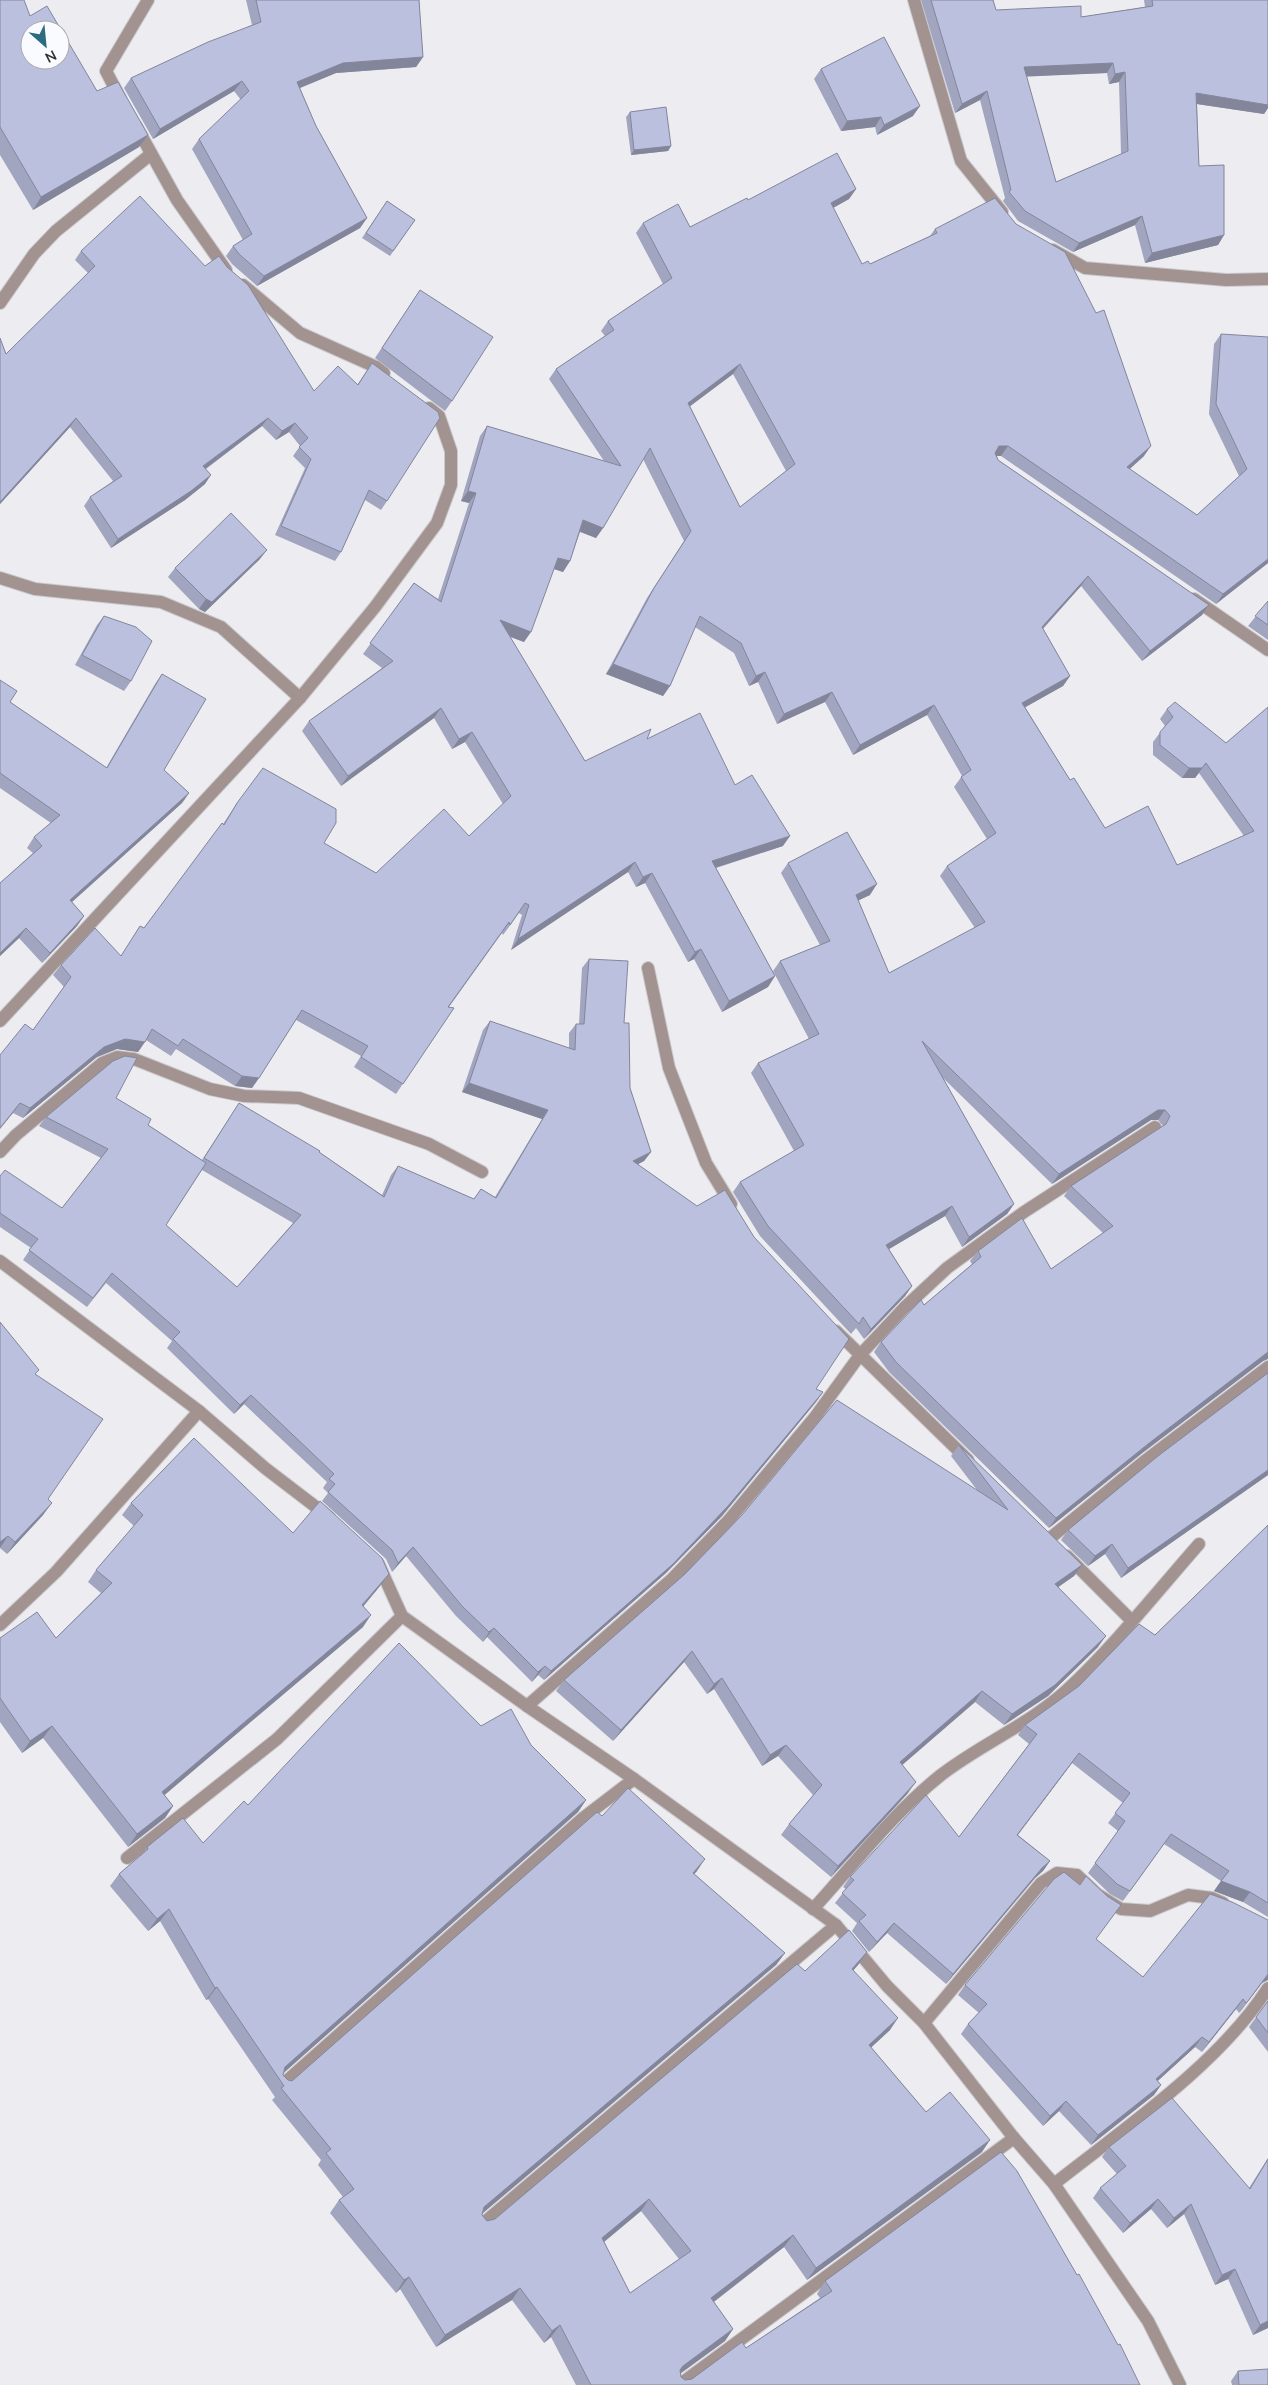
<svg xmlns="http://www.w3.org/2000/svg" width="1268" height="2385" font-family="'Nunito Sans',sans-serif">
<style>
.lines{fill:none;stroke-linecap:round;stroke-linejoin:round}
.minor-casing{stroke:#cbcbcf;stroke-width:14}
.minor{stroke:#a29391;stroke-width:12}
.wall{fill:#a1a5bf;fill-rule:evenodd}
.shaded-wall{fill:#83869b}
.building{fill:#bbc0de;stroke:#83869b;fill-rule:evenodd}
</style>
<rect width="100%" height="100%" fill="#ededf1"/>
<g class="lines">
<!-- minor casing -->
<g class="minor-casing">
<g id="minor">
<polyline points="914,0 961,161 1002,212"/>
<polyline points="120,98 106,71 148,0"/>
<polyline points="136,126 177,200 226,270"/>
<polyline points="1053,250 1085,268 1226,280 1268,279"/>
<polyline points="243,285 300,333 376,367 384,373"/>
<polyline points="0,303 34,254 56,231 151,154"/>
<polyline points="0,578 35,589 161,602 221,627 300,698"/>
<polyline points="1194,599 1268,650"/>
<polyline points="648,968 669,1068 706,1163 731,1204"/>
<polyline points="0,1021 300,698 375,607 437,523 451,485 451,451 439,416 429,408"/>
<polyline points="0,1152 16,1135 102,1063 117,1057 134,1059 210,1089 244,1096 299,1098 429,1144 482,1172"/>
<polyline points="0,1261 199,1411 265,1468 329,1517"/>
<polyline points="836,1331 968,1460"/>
<polyline points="1049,1539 1146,1460 1268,1367"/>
<polyline points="1067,1556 1132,1621"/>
<polyline points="378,1563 402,1616 527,1706 634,1779 836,1925 887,1986 924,2023 1014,2138 1054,2184 1148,2321 1180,2385"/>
<polyline points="0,1625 56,1572 199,1411"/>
<polyline points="527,1706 672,1579 728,1521 815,1417 860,1355 904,1308 947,1268 1024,1212 1155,1127"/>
<polyline points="127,1858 277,1739 402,1616"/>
<path d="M813,1909C855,1863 893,1813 941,1775C981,1744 1030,1724 1067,1690C1115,1645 1156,1593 1199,1544"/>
<polyline points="924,2023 1041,1883 1057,1873 1077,1875 1097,1894 1121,1909 1150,1911 1188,1895 1212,1898 1223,1903"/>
<polyline points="282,2085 583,1818 634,1779"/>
<path d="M1054,2184C1125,2128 1219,2064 1268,1988"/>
<polyline points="481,2225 836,1925"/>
<polyline points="679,2385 1014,2138"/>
</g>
</g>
<!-- minor -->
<use href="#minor" class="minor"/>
</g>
<!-- wall -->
<g class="wall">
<polygon points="0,0 30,16 97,91 139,147 33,210 0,155"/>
<polygon points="246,0 419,0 423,57 416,67 336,73 300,88 316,126 367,218 360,228 257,286 232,264 226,256 233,246 243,240 192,149 199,139 241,100 234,91 153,139 124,88 131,78 252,25"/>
<path d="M921,0H993L996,10L1081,17L1145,7L1144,0H1268V108L1264,114L1197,104L1199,166L1224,235L1218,245L1145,263L1135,225L1073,252L1018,221L1003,201L1005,198L980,100L955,113ZM1107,73L1109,84L1119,82L1121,154L1056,182L1026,76Z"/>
<polygon points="821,69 913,116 877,135 875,127 841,131 814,79"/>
<polygon points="630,112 671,146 668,151 631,155 626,117"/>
<path d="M856,189L849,199L833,208L862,264H870L930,236L935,229L1144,456L1129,469L1197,515L1239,476L1209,414L1214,344L1221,334L1268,563L1216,604L1001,456H997L998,460L1209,605L1202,615L1142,661L1081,586L1043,629L1070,676L1063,686L1025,707L1070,780L1105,828L1177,865L1244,836L1199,773L1195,778H1182L1153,755V742L1165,726L1160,719L1167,709L1226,743L1268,707L1267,1359L1263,1361L1141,1454L1049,1528L889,1372L874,1352L881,1342L924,1305L972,1264L970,1261L978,1251L1051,1269L1103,1233L1064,1196L1071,1186L1163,1126L1158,1120H1151L1052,1184L943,1078L1014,1204L1007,1214L962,1247L945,1216L889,1249L912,1286L905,1296L864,1339L856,1328L851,1334L760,1236L733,1192L740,1182L794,1151L751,1073L758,1063L809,1039L773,971L780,961L820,945L781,873L788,863L870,895L858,900L889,973L975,928L940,876L947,866L987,839L954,787L962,776L927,715L853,755L825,702L777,724L758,682L749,686L734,653L695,627L670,686L663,696L606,674L647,598L684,541L643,459L603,528L596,538L580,532L570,561L563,572L554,569L524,642L510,637L585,761L647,739L735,785L783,846L716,868L775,976L768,987L722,1012L694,959L688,962L645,883L636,887L628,872L511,950L522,915L519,913L503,935L502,933L449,1007L454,1008L396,1094L354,1067L361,1056L296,1020L252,1088L235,1086L176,1049L171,1056L146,1040L138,1052L117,1049L97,1057L23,1118L13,1113L33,1030L64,987L53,975L61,965L121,956L140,926L144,928L223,824L237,803L324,843L376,873L469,836L503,804L465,742L452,749L434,718L341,786L302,731L309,721L382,668L363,654L414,583L438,599L469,503L461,501L480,436L487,426L604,461L549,379L556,369L605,336L601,331L608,321L663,284L636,233L643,223L690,227L748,200ZM733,374L786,471L740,507L690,406Z"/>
<polygon points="387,201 415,220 390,256 362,238"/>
<polygon points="81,251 314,391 357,385 372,363 387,501 381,510 365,500 341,552 335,561 275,535 305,468 293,456 300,446 289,432 276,440 262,426 206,469 205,484 185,500 111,548 84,506 90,497 113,481 70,427 0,504 0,338 6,354 88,273 75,260"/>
<polygon points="420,290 452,401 445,411 375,358"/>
<polygon points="260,559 205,612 199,609 168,577 175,568"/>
<polygon points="1268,601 1268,640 1248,626"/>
<polygon points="104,616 131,681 124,691 75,665 97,625"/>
<polygon points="162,674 164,770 189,793 182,803 72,902 84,916 77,926 42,963 19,938 0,956 0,883 33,853 27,848 34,837 51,823 0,788 0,680 10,702 106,768 155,684"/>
<path d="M589,959L624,1023L630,1088L651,1152L644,1161L638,1164L816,1389L823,1392L816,1402L722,1516L666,1573L544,1680L538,1675L532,1682L487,1637L483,1642L456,1616L406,1556L392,1572L386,1559L322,1501L328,1493L323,1488L327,1482L244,1404L234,1414L167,1348L172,1341L106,1283L87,1307L23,1260L31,1248L0,1227V1176L62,1208L101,1158L39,1126L46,1117L116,1098L148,1125L202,1160L239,1103L319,1152L382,1195L391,1175L398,1166L474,1199L481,1189L495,1197L542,1119L462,1092L483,1030L490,1021L569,1048V1033L576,1024H579L582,968ZM202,1170L293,1223L237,1287L166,1225Z"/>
<polygon points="0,1322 36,1374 48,1499 43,1515 7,1554 0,1548"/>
<polygon points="1268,1373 1268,1475 1121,1578 1105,1554 1088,1566 1061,1540 1068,1530"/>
<polygon points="959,1445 1082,1565 1074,1576 1058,1587 1098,1647 1048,1696 1004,1725 975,1702 902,1765 908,1793 831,1877 781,1835 789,1824 813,1795 778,1756 762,1766 714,1689 707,1694 684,1662 613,1741 556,1691 564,1680 977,1490 951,1456"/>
<polygon points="131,1503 293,1533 380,1586 363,1607 363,1627 164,1795 173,1806 165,1818 128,1847 43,1738 22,1753 0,1722 0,1638 56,1638 101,1593 88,1582 96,1570 134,1526 122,1515"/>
<polygon points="1268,1525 1268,1917 1243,1902 1214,1891 1221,1881 1164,1844 1123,1901 1110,1894 1088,1873 1118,1831 1108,1823 1123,1803 1072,1763 1018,1835 1050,1861 1043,1871 1035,1878 946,1984 887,1933 869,1952 852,1931 857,1923 835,1903 846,1889 843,1887 850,1877 959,1837 1029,1744 1018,1735 1025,1725 1155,1635"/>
<path d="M481,1726L531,1745L586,1800L578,1812L283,2073V2075L288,2080L292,2081L602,1816L697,1871L694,1874L785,1953L776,1965L482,2213V2215L487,2221L495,2219L805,1971L867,1952L858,1965L853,1970L890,2030L871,2047L926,2112L982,2152L807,2280L784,2247L714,2302L733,2329L725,2341L680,2374L681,2377L685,2380L692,2379L746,2348L820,2298L817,2294L825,2281L1140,2385H576L551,2337L544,2343L512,2300L436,2347L400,2289L396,2293L330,2213L339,2200L343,2197L318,2165L321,2160L272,2100L275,2097L208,1999L206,2000L160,1921L148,1931L110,1886L119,1874L142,1855L147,1847L203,1843L248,1805ZM641,2211L679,2259L630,2293L604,2242Z"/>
<polygon points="1096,1939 1143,1977 1262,1983 1241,2011 1239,2013 1236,2009 1202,2052 1195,2047 1157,2081 1161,2085 1154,2095 1091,2145 1059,2111 1043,2126 961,2034 968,2024 979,2013 958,1995 965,1985"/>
<polygon points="1268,2001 1268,2052 1249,2027"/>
<polygon points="1109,2147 1249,2188 1268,2158 1268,2328 1253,2335 1228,2279 1215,2285 1184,2214 1167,2228 1151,2209 1123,2233 1093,2198 1100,2188 1117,2174 1102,2157"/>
<polygon points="1238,2371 1268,2385 1232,2385 1231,2381"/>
</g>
<!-- shaded-wall -->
<g class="shaded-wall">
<polygon points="423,57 416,67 336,73 290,92 297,82 343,63"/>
<polygon points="1113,63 1107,73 1018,77 1024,67"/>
<polygon points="1125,72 1119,82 1109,84 1115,74"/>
<polygon points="242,81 234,91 153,139 160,129"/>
<polygon points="987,91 980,100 955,113 962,104"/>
<polygon points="1196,93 1268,105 1268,108 1264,114 1190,103"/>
<polygon points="920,106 913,116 877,135 884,125"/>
<polygon points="881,117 875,127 841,131 847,121"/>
<polygon points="148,135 139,147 33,210 41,197"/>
<polygon points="671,146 668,151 631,155 634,150"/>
<polygon points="856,189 849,199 824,213 831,203"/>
<polygon points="1142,216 1135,225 1073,252 1079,243"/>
<polygon points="367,218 360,228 257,286 264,276"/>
<polygon points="1224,235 1218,245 1145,263 1152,253"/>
<polygon points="740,364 733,374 681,413 688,403"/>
<polygon points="76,418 70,427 0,504 0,502"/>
<polygon points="268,418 262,426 197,475 203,466"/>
<polygon points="295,423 289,432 276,440 282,431"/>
<polygon points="999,446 1008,446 1001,456 992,456"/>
<polygon points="1151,446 1144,456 1120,478 1127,467"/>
<polygon points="211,475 205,484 185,500 111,548 118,539"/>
<polygon points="468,491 476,493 469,503 461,501"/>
<polygon points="583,520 603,528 596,538 576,530"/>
<polygon points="267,550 260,559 205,612 199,609 206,599"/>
<polygon points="558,558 570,561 563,572 551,568"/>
<polygon points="1268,559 1268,563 1216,604 1223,594"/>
<polygon points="1088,576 1081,586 1035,637 1042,627"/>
<polygon points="1209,605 1202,615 1142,661 1150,651"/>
<polygon points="500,620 531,632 524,642 493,630"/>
<polygon points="613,664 670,686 663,696 606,674"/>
<polygon points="765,672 758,682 749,686 756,676"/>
<polygon points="1070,676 1063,686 1015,713 1022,703"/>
<polygon points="832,692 825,702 777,724 784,714"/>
<polygon points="934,705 927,715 853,755 860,745"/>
<polygon points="441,708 434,718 341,786 348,776"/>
<polygon points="472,732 465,742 452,749 459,739"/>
<polygon points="1206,763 1195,778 1182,778 1189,768"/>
<polygon points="189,793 182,803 63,910 70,900"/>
<polygon points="790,836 783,846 705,871 712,861"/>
<polygon points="635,862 628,872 511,950 518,939"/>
<polygon points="652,873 645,883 636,887 643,877"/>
<polygon points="877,884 870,895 849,905 856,895"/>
<polygon points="84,916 77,926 42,963 50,953"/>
<polygon points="26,928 19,938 0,956 0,953"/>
<polygon points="701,949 694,959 688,962 695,952"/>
<polygon points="775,976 768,987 722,1012 729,1001"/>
<polygon points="125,1039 145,1042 138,1052 117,1049 97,1057 23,1118 30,1108 104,1047"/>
<polygon points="242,1076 259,1078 252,1088 235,1086"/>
<polygon points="469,1083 548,1110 542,1119 462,1092"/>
<polygon points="20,1103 13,1113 0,1129 0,1128"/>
<polygon points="1158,1110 1165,1110 1158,1120 1151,1120 1052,1184 1059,1174"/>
<polygon points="651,1152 644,1161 627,1170 633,1161"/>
<polygon points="1014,1204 1007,1214 962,1247 969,1237"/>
<polygon points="952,1206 945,1216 879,1255 886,1245"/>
<polygon points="912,1286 905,1296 864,1339 871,1329"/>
<polygon points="1268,1352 1268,1359 1263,1361 1141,1454 1049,1528 1056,1518 1148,1444"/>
<polygon points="823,1392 816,1402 722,1516 666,1573 544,1680 551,1671"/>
<polygon points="251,1395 244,1404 234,1414 240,1405"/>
<polygon points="1268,1470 1268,1475 1121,1578 1128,1568"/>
<polygon points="52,1503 43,1515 7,1554 15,1542"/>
<polygon points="8,1536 0,1548 0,1542"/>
<polygon points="1112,1544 1105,1554 1088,1566 1095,1556"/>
<polygon points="413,1547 406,1556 392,1572 398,1563"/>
<polygon points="1082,1565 1074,1576 1047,1595 1055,1584"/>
<polygon points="389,1574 380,1586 353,1618 362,1605"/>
<polygon points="371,1615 363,1627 154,1804 162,1792"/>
<polygon points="494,1628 487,1637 483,1642 489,1632"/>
<polygon points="1106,1636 1098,1647 1048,1696 1004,1725 1012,1714"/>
<polygon points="692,1651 684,1662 613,1741 621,1730"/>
<polygon points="545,1666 538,1675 532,1682 538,1672"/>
<polygon points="722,1678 714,1689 707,1694 714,1684"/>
<polygon points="982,1691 975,1702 893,1773 900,1762"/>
<polygon points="52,1726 43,1738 22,1753 30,1741"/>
<polygon points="786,1745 778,1756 762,1766 770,1755"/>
<polygon points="1079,1753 1072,1763 1010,1845 1017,1835"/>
<polygon points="916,1782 908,1793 831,1877 838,1866"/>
<polygon points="586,1800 578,1812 278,2078 285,2067"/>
<polygon points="173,1806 165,1818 128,1847 137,1834"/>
<polygon points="705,1859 697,1871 684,1885 693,1873"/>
<polygon points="1050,1861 1043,1871 1035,1878 946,1984 953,1974 1042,1868"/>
<polygon points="1221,1881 1250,1892 1243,1902 1214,1891"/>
<polygon points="169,1909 160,1921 148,1931 157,1919"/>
<polygon points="894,1923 887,1933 869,1952 877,1942"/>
<polygon points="867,1952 858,1965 844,1981 852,1969"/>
<polygon points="785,1953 776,1965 476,2219 484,2207"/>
<polygon points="1268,1974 1268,1980 1262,1983 1239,2013"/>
<polygon points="217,1987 208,1999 206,2000 215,1988"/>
<polygon points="1243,1999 1236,2009 1202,2052 1209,2042"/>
<polygon points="898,2018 890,2030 861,2057 869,2045"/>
<polygon points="1202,2037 1195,2047 1149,2089 1156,2079"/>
<polygon points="1161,2085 1154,2095 1091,2145 1098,2135"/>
<polygon points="1066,2101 1059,2111 1043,2126 1050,2116"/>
<polygon points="990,2140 982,2152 807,2280 816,2268"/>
<polygon points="649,2199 641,2211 593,2251 602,2238"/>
<polygon points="1158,2199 1151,2209 1123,2233 1130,2223"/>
<polygon points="1191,2204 1184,2214 1167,2228 1174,2218"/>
<polygon points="793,2235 784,2247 703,2310 711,2298"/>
<polygon points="1235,2269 1228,2279 1215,2285 1222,2275"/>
<polygon points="409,2277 400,2289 396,2293 404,2280"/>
<polygon points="520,2288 512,2300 436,2347 445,2335"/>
<polygon points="1268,2321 1268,2328 1253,2335 1260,2325"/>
<polygon points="560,2325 551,2337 544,2343 552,2331"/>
<polygon points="733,2329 725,2341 674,2378 683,2366"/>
</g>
<!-- building -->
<g class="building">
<path d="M0,0H24L30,16L47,6L97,91L118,82L148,135L41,197L0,127ZM30,30H60V60H30Z"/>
<polygon points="256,0 419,0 423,57 343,63 297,82 316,126 367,218 264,276 239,254 233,246 252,234 199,139 249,91 242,81 160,129 131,78 208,42 261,22"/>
<path d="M931,0H993L996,10L1081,6V17L1153,6L1152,0H1268V105L1196,93L1199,166L1224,165V235L1152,253L1142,216L1079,243L1025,211L1009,192L1011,190L987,91L962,104ZM1113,63L1115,74L1125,72L1128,151L1056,182L1024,67Z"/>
<polygon points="884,37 920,106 884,125 881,117 847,121 821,69"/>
<polygon points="666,107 671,146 634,150 630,112"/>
<path d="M837,153L856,189L831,203L862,264L868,261L870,264L937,233L935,229L995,198L1016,224L1065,252L1096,313L1104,310L1151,446L1127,467L1197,515L1247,469L1216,404L1221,334L1268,337V559L1223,594L1008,446H999L995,453L998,460L1209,605L1150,651L1088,576L1042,627L1070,676L1022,703L1070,780L1074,778L1105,828L1148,806L1177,865L1254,831L1206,763L1202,768H1189L1160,745V732L1173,717L1167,709L1175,702L1226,743L1268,707V1352L1148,1444L1056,1518L896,1362L881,1342L921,1300L924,1305L981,1257L978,1251L1022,1218L1051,1269L1113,1226L1071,1186L1166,1124L1170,1116L1165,1110H1158L1059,1174L922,1041L1014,1204L969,1237L952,1206L886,1245L912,1286L871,1329L863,1317L859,1324L768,1226L740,1182L804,1145L758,1063L819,1034L780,961L830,941L788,863L847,832L877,884L856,895L889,973L985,922L947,866L996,833L961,777L971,770L934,705L860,745L832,692L784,714L765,672L756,676L741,643L700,616L670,686L613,664L654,588L691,531L650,448L603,528L583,520L570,561L558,558L531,632L500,620L585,761L651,729L647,739L700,713L735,785L752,775L790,836L712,861L775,976L729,1001L701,949L695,952L652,873L643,877L635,862L518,939L529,905L525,903L510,925L509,922L448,1007L454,1008L403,1084L361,1057L368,1046L302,1010L259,1078L242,1076L183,1039L178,1046L152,1029L145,1042L125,1039L104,1047L30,1108L20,1103L0,1128V1055L25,1024L33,1030L71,977L61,965L95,928L121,956L140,926L144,928L222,823L224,825L237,803L263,768L336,809V823L324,843L376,873L444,809L469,836L511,796L472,732L459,739L441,708L348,776L309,721L393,661L370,643L414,583L441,602L476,493L468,491L487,426L621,466L556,369L614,330L608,321L672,278L643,223L678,204L690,227L747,198L748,200ZM740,364L795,464L740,507L688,403Z"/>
<polygon points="140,196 205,266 219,256 227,267 248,285 314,391 338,366 358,385 372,363 438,412 440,418 387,501 369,490 341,552 281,526 311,459 299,447 308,438 295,423 282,431 268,418 203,466 211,475 191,491 118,539 90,497 122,476 76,418 0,502 0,338 6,354 95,266 81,251"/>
<polygon points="387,201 415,220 393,251 366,233"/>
<polygon points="420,290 493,337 452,401 382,348"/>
<polygon points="231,513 267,550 212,602 206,599 175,568"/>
<polygon points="1268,601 1268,625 1255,616"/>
<polygon points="104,616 136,627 152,641 131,681 82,655"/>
<polygon points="162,674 206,699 164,770 189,793 70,900 84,916 50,953 26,928 0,953 0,883 42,846 34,837 60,815 0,773 0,680 17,691 10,702 107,768"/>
<polygon points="589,959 628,961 624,1023 629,1023 630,1088 651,1152 633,1161 697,1206 725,1190 754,1237 849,1339 816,1389 823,1392 728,1506 673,1564 551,1671 545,1666 538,1672 494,1628 489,1632 462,1606 413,1547 398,1563 392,1550 328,1492 335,1484 329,1479 334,1474 251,1395 240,1405 173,1339 180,1332 112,1273 93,1298 29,1250 38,1239 0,1213 0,1176 5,1170 62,1208 108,1149 46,1117 113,1061 125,1056 137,1058 116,1098 151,1119 148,1125 206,1163 166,1225 237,1287 301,1215 204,1158 239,1103 320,1151 319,1152 384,1197 398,1166 474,1199 481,1189 496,1198 548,1110 469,1083 490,1021 575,1050 576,1024 584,1024"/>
<polygon points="0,1322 39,1370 35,1374 103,1419 48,1499 52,1503 15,1542 8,1536 0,1542"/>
<polygon points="1268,1373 1268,1470 1128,1568 1112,1544 1095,1556 1068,1530 1158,1456"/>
<polygon points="837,1400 1008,1510 959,1445 1082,1565 1055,1584 1106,1636 1055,1685 1012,1714 982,1691 900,1762 916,1782 838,1866 789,1824 822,1785 786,1745 770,1755 722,1678 714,1684 692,1651 621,1730 564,1680 685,1574 742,1515"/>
<polygon points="194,1438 293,1533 320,1501 382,1558 389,1574 362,1605 371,1615 162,1792 173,1806 137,1834 52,1726 30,1741 0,1698 0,1638 37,1612 56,1638 112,1583 96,1570 143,1515 131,1503"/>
<polygon points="1268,1525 1268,1903 1250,1892 1221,1881 1229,1871 1171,1834 1130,1891 1117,1884 1095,1863 1125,1821 1115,1813 1130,1793 1079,1753 1017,1835 1050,1861 1042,1868 953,1974 894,1923 877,1942 859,1921 866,1915 842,1893 854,1880 850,1877 926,1795 959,1837 1037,1734 1025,1725 1079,1686 1139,1624 1155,1635"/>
<path d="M399,1643L481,1726L511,1709L531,1745L586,1800L285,2067L283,2075L288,2080L292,2081L597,1812L602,1816L628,1788L705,1859L693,1873L785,1953L484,2207L482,2215L487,2221L495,2219L797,1964L805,1971L849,1930L867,1952L852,1969L898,2018L869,2045L926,2112L950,2092L990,2140L816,2268L793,2235L711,2298L733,2329L683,2366L680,2370L681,2377L685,2380L692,2379L742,2342L746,2348L832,2291L825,2281L1001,2152L1017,2171L1077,2275L1079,2274L1118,2345L1120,2344L1140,2385H591L560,2325L552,2331L520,2288L445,2335L409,2277L404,2280L339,2200L354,2189L326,2153L331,2149L281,2088L284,2086L217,1987L215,1988L169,1909L157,1919L119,1874L148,1849L147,1847L183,1818L203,1843L244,1801L248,1805ZM649,2199L691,2251L630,2293L602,2238Z"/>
<polygon points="1064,1872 1080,1885 1086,1876 1107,1896 1121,1905 1096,1939 1143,1977 1210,1894 1232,1902 1268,1920 1268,1974 1248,2001 1246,2003 1243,1999 1209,2042 1202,2037 1156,2079 1161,2085 1098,2135 1066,2101 1050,2116 968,2024 987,2004 965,1985 1054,1879"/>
<polygon points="1268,2001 1268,2033 1256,2017"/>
<polygon points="1172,2098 1250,2189 1268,2159 1268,2321 1260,2325 1235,2269 1222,2275 1191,2204 1174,2218 1158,2199 1130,2223 1100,2188 1126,2166 1109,2147"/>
<polygon points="1268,2369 1268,2385 1239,2385 1238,2371"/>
</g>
<!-- north arrow -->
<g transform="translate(45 45) rotate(153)"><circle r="24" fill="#fafbff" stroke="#aaaaad"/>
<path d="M0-4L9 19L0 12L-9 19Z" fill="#2c6c80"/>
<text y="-8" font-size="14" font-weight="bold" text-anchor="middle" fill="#313133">N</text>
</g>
</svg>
